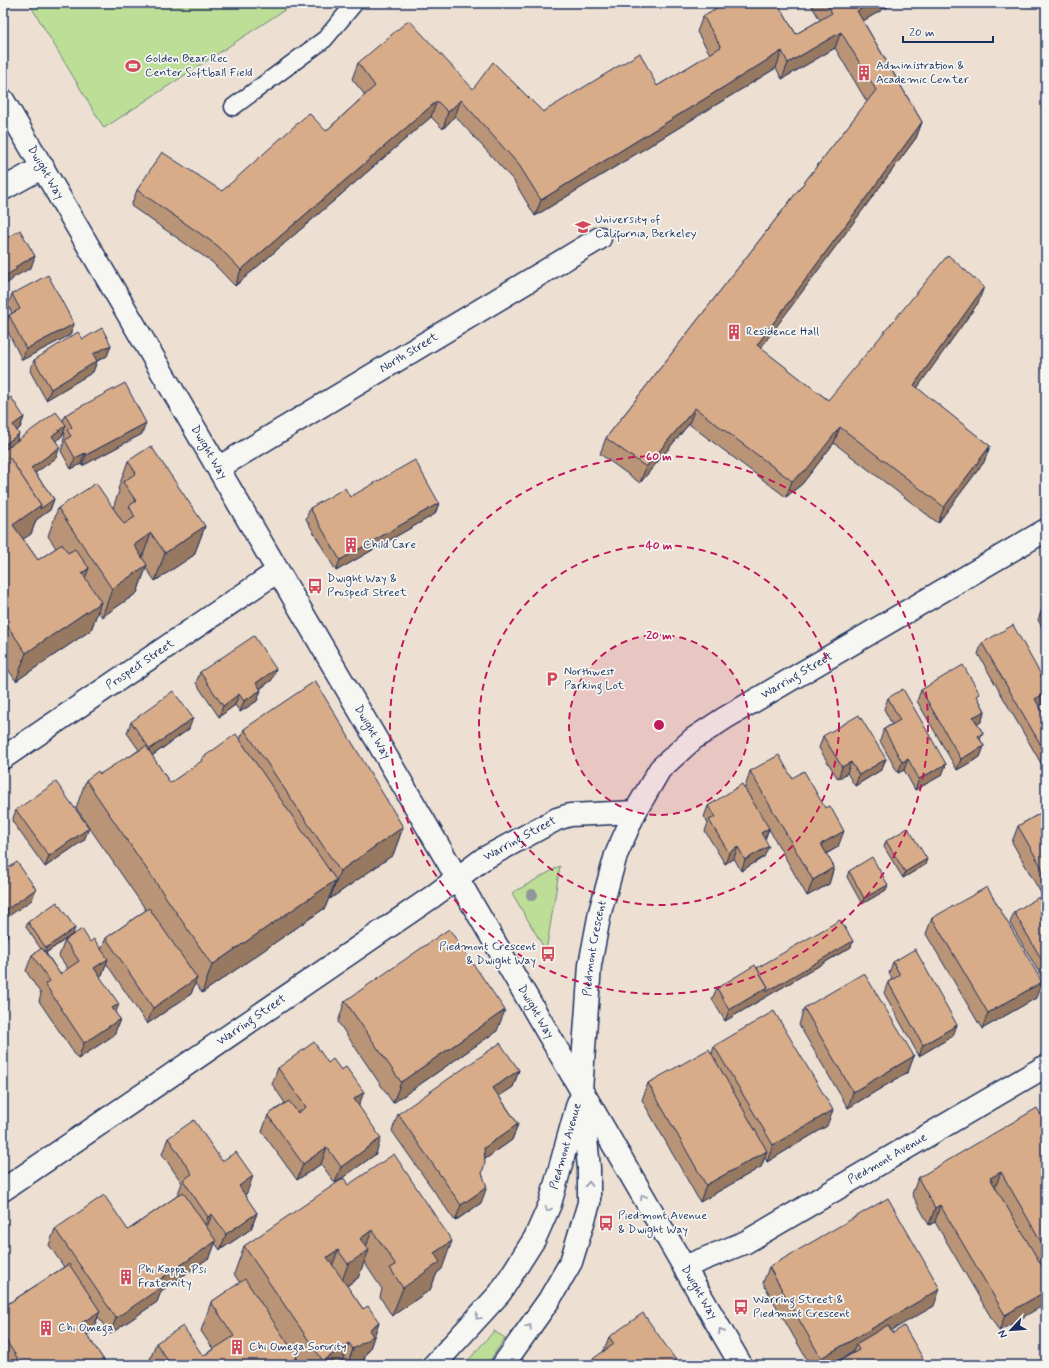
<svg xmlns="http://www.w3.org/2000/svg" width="1049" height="1368" font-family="Mynerve,sans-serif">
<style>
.green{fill:#bdde97;stroke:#6c867a}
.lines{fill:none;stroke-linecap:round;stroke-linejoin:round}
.lane-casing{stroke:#1b2f5e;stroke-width:19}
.street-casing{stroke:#1b2f5e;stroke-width:25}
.secondary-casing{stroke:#1b2f5e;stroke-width:25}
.lane{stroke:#f6f6f2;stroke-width:16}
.street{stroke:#f6f6f2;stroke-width:22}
.secondary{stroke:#f6f6f2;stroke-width:22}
.tree{fill:#90979a}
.wall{fill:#ba9476;stroke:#1b2f5e}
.shaded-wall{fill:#977860;stroke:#1b2f5e}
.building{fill:#d8ac89;stroke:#1b2f5e}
.oneway{stroke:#8892a8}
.ring{fill:none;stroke:#c2185b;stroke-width:2;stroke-dasharray:7 5}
.labels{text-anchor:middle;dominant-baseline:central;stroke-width:3.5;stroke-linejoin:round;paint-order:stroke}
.poi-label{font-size:12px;fill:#1b2f5e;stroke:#f6f6f2;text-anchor:start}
.street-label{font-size:12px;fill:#1b2f5e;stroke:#f6f6f2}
.centre{fill:#c2185b;stroke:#f6f6f2;stroke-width:2}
.ring-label{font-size:12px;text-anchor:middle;font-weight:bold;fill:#c2185b;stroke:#f6f6f2;stroke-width:3.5;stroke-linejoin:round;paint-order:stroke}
</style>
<rect width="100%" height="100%" fill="#ede0d2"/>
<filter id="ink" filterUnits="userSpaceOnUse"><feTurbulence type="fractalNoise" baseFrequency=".025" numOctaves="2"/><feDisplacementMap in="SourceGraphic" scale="8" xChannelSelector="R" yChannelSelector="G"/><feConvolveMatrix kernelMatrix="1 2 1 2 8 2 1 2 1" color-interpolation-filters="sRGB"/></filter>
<g filter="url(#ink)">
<!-- green -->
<g class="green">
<polygon points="29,3 295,3 104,128"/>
<polygon points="560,866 546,951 512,893"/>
<polygon points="494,1331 505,1338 487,1365 464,1365"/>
</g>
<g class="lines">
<!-- lane casing -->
<g class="lane-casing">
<polyline id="lane" points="233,107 325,39 355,3"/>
</g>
<!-- street casing -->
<g class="street-casing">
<g id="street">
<path id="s1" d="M3,100L581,1090"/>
<polyline points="3,189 43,167"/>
<path id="s2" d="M218,468L600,238"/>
<path id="s3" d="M3,1190L432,897L483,859L557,819L570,815L635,812"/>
<path id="s4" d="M684,1267L746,1242L1046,1066"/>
</g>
</g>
<!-- secondary casing -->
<g class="secondary-casing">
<g id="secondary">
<path id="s5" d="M3,758L278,571"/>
<path id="s6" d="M585,1096L741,1365"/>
<path id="s7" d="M434,1365L500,1293L535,1238L550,1204L578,1103"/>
<path id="s8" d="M503,1365L549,1300L571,1262L589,1203V1168L581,1090L590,965L600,912L616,855L635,812L660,769L693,739L725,718L1046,530"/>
</g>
</g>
<!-- lane -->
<use href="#lane" class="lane"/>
<!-- street -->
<use href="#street" class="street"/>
<!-- secondary -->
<use href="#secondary" class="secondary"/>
</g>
<!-- trees -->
<circle class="tree" cx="532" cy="895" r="6"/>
<!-- wall -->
<g class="wall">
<polygon points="725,3 785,3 779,6 796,34 820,20 810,3 894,3 863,21 922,122 916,138 760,348 828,400 978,303 917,388 990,446 984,462 938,523 834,443 802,484 786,497 689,424 640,483 600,454 606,438 867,102 835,48 782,79 776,68 535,216 514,181 455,116 443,129 431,117 235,286 212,262 131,206 137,190 222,191 326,131 365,95 352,79 358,63 473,89 543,112 657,86 710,54 697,32 703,16"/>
<polygon points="12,294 74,324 70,335 22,360 5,326 9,315 12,313 8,305"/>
<polygon points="83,339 111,345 107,356 97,361 93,372 46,400 30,371 34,360"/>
<polygon points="3,403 24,417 20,428 17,431 17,441 63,421 65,415 142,434 82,466 81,464 71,469 61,451 64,442 63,441 65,434 64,432 62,436 56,441 56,458 35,473 54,499 50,510 36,520 31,534 23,539 38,560 56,548 48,536 58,508 113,508 119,491 118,489 128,461 205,526 194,555 155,581 146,568 137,593 102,617 98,611 91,630 16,681 3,662"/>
<polygon points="350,497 439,503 435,514 336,571 306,519 310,508"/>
<polygon points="1046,607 1046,634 1038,620 1042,609"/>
<polygon points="982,643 1046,684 1046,701 1039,706 1046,718 1046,762 1042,765 978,654"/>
<polygon points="200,672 272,680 260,689 261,690 257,701 240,712 235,705 219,717 196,683"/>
<polygon points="921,690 978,698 985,711 981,722 977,724 983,733 980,739 984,746 980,757 957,770 917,701"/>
<polygon points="888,698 946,764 942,775 915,790 904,770 898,773 880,741 884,729 892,724 884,709"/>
<polygon points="131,722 189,729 152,756 170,783 201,762 202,758 240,740 244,729 403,827 393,855 330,899 329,898 325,908 202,993 195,983 191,994 147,1024 106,963 102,975 100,976 115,1013 120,1019 114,1035 78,1059 39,1001 41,994 26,971 32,955 41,949 26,927 28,922 73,934 46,953 60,974 68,969 59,956 65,940 90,942 101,950 106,938 146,910 76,808 86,780 100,774 129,757 139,750 127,733"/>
<polygon points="823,736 886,759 881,770 855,786 847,773 838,779 819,748"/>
<polygon points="750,771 792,778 838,847 826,854 834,867 829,884 807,896 769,829 765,839 764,857 741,871 734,858 725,864 705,831 708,823 704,817 708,806 745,788"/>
<polygon points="16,810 89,828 84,840 45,867 12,821"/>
<polygon points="1046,810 1046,902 1012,842 1018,826"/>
<polygon points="886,841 925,865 903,878 884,847"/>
<polygon points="849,871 886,890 862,904 847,877"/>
<polygon points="1046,910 1046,980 1044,981 1010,923 1014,912"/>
<polygon points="932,918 1036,998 982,1029 926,934"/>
<polygon points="851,947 725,1021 712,999 717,988 757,968"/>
<polygon points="893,962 953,1036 919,1056 884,993 888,982 892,979 889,973"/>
<polygon points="345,1001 497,1031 393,1103 338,1022"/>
<polygon points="804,1008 914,1056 908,1072 848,1108 799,1025"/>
<polygon points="714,1046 827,1126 767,1162 765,1157 761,1167 700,1202 642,1100 648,1083 712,1054"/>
<polygon points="278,1068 359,1106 376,1154 335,1183 321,1164 297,1180 262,1132 268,1115 285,1103 272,1084"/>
<polygon points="519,1070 513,1087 499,1096 518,1124 512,1140 484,1160 482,1173 481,1203 455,1221 392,1131 398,1114"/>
<polygon points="1046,1119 1046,1291 999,1331 935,1222 929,1225 912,1194 918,1178 1045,1122"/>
<polygon points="168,1138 222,1161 247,1193 244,1195 257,1213 251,1229 220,1250 215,1243 210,1257 161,1291 157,1302 110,1334 98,1317 92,1332 87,1335 107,1365 3,1365 3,1307 64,1267 49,1245 55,1229 128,1230 177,1196 182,1183 162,1154"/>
<polygon points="348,1185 442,1269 437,1273 430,1290 392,1316 380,1297 382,1289 364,1262 358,1278 347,1286 363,1309 379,1322 369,1351 367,1352 362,1364 361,1365 296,1365 295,1363 294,1365 148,1365 156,1343 203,1356 213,1349 201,1331 211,1302 240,1283 234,1274 244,1246"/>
<polygon points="769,1267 934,1306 891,1330 893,1333 927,1365 839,1365 841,1360 852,1354 853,1352 831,1365 810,1365 763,1283"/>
<polygon points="609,1337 677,1365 603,1352"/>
</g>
<!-- shaded-wall -->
<g class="shaded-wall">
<polygon points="771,3 785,3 768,13"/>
<polygon points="872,3 894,3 851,28 857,11"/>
<polygon points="841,32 835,48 782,79 788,63"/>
<polygon points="782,51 776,68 535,216 541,200"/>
<polygon points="461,100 455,116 443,129 448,112"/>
<polygon points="437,101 431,117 235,286 241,270"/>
<polygon points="922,122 916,138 751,361 757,345"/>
<polygon points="35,256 31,268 14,277 12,280 3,286 3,277 15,267"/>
<polygon points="984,287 978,303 908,401 914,385"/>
<polygon points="74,324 70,335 22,360 26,349"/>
<polygon points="111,345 107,356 89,365 93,354"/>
<polygon points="97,361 93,372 46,400 51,389"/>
<polygon points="695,408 689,424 640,483 646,467"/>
<polygon points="24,417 20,428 9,436 13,425"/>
<polygon points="146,423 142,434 82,466 86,455"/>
<polygon points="66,425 62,436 48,447 52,436"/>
<polygon points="840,427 834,443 802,484 786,497 792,481"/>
<polygon points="19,434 15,446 3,454 3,446"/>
<polygon points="990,446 984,462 938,523 944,507"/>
<polygon points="60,447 56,458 27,479 31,468"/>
<polygon points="85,453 81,464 71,469 75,458"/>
<polygon points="54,499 50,510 36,520 31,534 3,553 13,525 41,505"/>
<polygon points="439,503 435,514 336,571 340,560"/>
<polygon points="205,526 194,555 155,581 165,553"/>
<polygon points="151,533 141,561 134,545"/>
<polygon points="147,565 137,593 102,617 112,589"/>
<polygon points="89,568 78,596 82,573"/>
<polygon points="101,602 91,630 16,681 26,653"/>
<polygon points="276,669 272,680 252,694 256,683"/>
<polygon points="261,690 257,701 240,712 244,701"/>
<polygon points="1046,693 1046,702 1031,710 1035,699"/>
<polygon points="239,694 235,705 219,717 223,706"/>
<polygon points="985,711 981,722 969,729 973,717"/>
<polygon points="193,718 189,729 146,760 150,749"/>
<polygon points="983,733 978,744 978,736"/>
<polygon points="984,746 980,757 957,770 961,759"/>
<polygon points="1046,754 1046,762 1042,765"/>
<polygon points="886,759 881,770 855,786 859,775"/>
<polygon points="908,759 904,770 898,773 902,762"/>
<polygon points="851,762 847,773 838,779 842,767"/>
<polygon points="946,764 942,775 915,790 919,779"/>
<polygon points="403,827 393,855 330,899 340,871"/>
<polygon points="89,828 84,840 45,867 49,856"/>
<polygon points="769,828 765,839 757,844 761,833"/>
<polygon points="844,831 838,847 815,860 821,844"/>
<polygon points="769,846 764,857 741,871 745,860"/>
<polygon points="738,847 734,858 725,864 729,853"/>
<polygon points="927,859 925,865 903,878 905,872"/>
<polygon points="834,867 829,884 807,896 813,880"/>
<polygon points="336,880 325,908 202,993 212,965"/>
<polygon points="888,885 886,890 862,904 864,898"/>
<polygon points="36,889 32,900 3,920 3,912"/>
<polygon points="75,928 73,934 44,954 46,948"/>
<polygon points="8,934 3,948 3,937"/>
<polygon points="853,941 851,947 725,1021 729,1010 768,987"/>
<polygon points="108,959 102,975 89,984 94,968"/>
<polygon points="1046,974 1046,980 1044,981"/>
<polygon points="197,978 191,994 147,1024 153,1008"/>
<polygon points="1042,982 1036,998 982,1029 988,1013"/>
<polygon points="119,1004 113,1020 112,1008"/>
<polygon points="505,1010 497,1031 393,1103 401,1082"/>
<polygon points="120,1019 114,1035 78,1059 84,1043"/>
<polygon points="957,1025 953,1036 919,1056 923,1045"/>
<polygon points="914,1056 908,1072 848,1108 853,1092"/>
<polygon points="519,1070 513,1087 487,1104 493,1088"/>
<polygon points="364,1092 358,1108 354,1099"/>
<polygon points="833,1110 827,1126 767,1162 773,1145"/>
<polygon points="518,1124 512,1140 478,1164 484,1148"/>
<polygon points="381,1138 376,1154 335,1183 341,1167"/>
<polygon points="327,1147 321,1164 297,1180 303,1164"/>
<polygon points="767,1151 761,1167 700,1202 706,1185"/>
<polygon points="1001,1172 995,1188 990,1178"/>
<polygon points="253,1176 247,1193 233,1203 239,1186"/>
<polygon points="487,1187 481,1203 455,1221 461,1205"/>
<polygon points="940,1205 935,1222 929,1225 935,1208"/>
<polygon points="257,1213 251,1229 220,1250 226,1234"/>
<polygon points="212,1214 206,1230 202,1233 208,1217"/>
<polygon points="372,1230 364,1253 369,1250 358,1278 338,1292 348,1264 360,1239"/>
<polygon points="216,1241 210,1257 161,1291 157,1302 110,1334 116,1318 159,1280"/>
<polygon points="452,1241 442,1269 437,1273 430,1290 392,1316 403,1288 434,1253"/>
<polygon points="338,1250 328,1278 327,1257"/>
<polygon points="940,1289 934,1306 859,1349 856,1344 853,1352 831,1365 818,1365 821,1358"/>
<polygon points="1046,1291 1046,1304 999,1331 1005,1315"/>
<polygon points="100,1311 92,1332 72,1345 80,1324"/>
<polygon points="379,1322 369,1351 367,1352 362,1364 361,1365 347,1365 353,1349 369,1330"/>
<polygon points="349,1343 341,1365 321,1365 323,1361"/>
<polygon points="297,1357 294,1365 285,1365"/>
</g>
<!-- building -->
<g class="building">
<polygon points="725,3 777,3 796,34 832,13 826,3 872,3 857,11 922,122 757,345 828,400 948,255 984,287 914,385 990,446 944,507 840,427 808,468 792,481 695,408 646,467 606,438 876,90 841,32 788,63 782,51 541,200 519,165 461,100 448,112 437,101 241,270 218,246 137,190 162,152 222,191 309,113 326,131 375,86 358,63 409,20 473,89 493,62 543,112 640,53 657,86 721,47 703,16"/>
<polygon points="20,230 35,256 15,267 17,269 3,277 3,240"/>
<polygon points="48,275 74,324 26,349 9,315 20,309 12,294"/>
<polygon points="102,328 111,345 93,354 97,361 51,389 34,360 78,332 83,339"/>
<polygon points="125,383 146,423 86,455 85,453 75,458 65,440 71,436 67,430 72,427 65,415"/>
<polygon points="11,397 24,417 13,425 19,434 3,446 3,403"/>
<polygon points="56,412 66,425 52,436 60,447 31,468 54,499 40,509 41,505 9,457 3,461 3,451"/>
<polygon points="151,446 205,526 165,553 151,533 134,545 147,565 112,589 58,508 96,483 124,524 135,517 129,506 136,501 123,482 136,473 128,461"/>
<polygon points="9,457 41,505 13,525 38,560 62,544 68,553 75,549 89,568 82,573 101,602 26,653 3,619 3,461"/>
<polygon points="415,460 439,503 340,560 310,508 345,488 350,497"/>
<polygon points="1046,607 1046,615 1042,609"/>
<polygon points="1013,625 1046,684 1046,693 1035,699 1046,718 1046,754 982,643"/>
<polygon points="254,636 276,669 256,683 261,690 244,701 239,694 223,706 200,672"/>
<polygon points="963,665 980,694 977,696 985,711 973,717 983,733 978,736 984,746 961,759 921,690"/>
<polygon points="315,681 403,827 340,871 244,729"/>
<polygon points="903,689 946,764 919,779 908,759 902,762 884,729 900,720 888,698"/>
<polygon points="173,691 193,718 150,749 131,722"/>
<polygon points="859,715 886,759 859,775 851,762 842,767 823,736"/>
<polygon points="236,734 336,880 212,965 86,780 98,771 100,774 128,756 129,757 146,746 170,783 203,760 202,758"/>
<polygon points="779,755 792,778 804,771 825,808 830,806 844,831 821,844 834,867 813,880 750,771"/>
<polygon points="56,782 89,828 49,856 16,810"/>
<polygon points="742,784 769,828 761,833 769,846 745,860 738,847 729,853 709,820 715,817 708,806"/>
<polygon points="1046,810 1046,875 1018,826"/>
<polygon points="908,828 927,859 905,872 886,841"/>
<polygon points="872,857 888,885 864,898 849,871"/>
<polygon points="3,862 7,869 17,862 36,889 3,912"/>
<polygon points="987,887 1042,982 988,1013 932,918"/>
<polygon points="1039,897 1046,910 1046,967 1014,912"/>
<polygon points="57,902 75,928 46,948 28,922"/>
<polygon points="149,908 197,978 153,1008 106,938"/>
<polygon points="840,920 853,941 766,992 768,987 757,968"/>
<polygon points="3,927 8,934 3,937"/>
<polygon points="82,929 90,942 94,939 108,959 94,968 119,1004 112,1008 120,1019 84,1043 45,984 50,981 32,955 42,948 60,974 79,961 65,940"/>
<polygon points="449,929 505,1010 401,1082 345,1001"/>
<polygon points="915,949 957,1025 923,1045 888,982 900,975 893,962"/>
<polygon points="755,965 768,987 729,1010 717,988"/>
<polygon points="864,973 914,1056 853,1092 804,1008"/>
<polygon points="774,1011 833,1110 773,1145 714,1046"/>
<polygon points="314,1042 328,1063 333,1059 341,1070 346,1067 364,1092 354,1099 381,1138 341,1167 327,1147 303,1164 268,1115 289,1101 298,1113 306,1107 278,1068"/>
<polygon points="500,1043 519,1070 493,1088 518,1124 484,1148 485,1163 482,1173 487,1187 461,1205 398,1114"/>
<polygon points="709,1049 767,1151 706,1185 648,1083"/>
<polygon points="1037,1108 1046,1124 1046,1250 1001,1172 990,1178 1046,1273 1046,1291 1005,1315 940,1205 935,1208 918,1178"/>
<polygon points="194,1120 222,1161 236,1152 253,1176 239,1186 257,1213 226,1234 212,1214 208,1217 183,1180 192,1174 168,1138"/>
<polygon points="394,1154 452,1241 434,1253 440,1262 403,1288 390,1268 396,1265 372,1230 360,1239 369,1250 348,1264 338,1250 327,1257 363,1309 368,1306 379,1322 369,1330 373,1336 353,1349 349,1343 323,1361 244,1246 344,1178 348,1185"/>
<polygon points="183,1192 216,1241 159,1280 163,1286 116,1318 55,1229 104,1195 128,1230"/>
<polygon points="888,1198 940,1289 821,1358 769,1267"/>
<polygon points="69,1264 100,1311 80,1324 107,1365 22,1365 3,1336 3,1307"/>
<polygon points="245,1279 297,1357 285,1365 171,1365 156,1343 183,1326 203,1356 234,1336 211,1302"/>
<polygon points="643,1313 678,1363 676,1365 584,1365 614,1344 609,1337"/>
<polygon points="888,1325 893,1333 904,1326 927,1365 844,1365 841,1360 859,1350 856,1344"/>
<polygon points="578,1362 580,1365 573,1365"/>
</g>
<!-- one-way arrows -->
<defs><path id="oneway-chevron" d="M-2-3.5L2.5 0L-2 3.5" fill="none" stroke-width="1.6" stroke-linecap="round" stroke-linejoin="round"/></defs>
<g class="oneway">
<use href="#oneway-chevron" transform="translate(589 1184) rotate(-89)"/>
<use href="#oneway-chevron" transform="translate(643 1197) rotate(-120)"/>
<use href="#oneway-chevron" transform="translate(548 1209) rotate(112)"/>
<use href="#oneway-chevron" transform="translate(478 1317) rotate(133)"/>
<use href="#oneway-chevron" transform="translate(529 1327) rotate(-54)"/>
<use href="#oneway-chevron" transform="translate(721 1331) rotate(-121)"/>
</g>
</g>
<!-- distance rings -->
<circle cx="659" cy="725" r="90" fill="#c2185b" fill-opacity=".12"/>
<g class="ring">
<circle cx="659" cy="725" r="90"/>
<circle cx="659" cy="725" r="180"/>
<circle cx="659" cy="725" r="269"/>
</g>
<!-- icons -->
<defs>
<g id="stadium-bare" transform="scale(1.2)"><path d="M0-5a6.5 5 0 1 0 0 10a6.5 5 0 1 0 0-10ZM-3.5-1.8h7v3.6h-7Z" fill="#d1495b" stroke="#f6f6f2" stroke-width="2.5" paint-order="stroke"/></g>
<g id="building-bare" transform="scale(1.2)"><path d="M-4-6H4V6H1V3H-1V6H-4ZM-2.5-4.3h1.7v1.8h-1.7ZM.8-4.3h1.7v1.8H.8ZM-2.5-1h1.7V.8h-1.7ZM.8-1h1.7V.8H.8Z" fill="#d1495b" stroke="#f6f6f2" stroke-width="2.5" paint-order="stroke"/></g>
<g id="university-bare" transform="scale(1.2)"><path d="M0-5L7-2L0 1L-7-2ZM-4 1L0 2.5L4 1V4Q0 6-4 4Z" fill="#d1495b" stroke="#f6f6f2" stroke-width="2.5" paint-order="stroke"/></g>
<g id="bus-bare" transform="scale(1.2)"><path d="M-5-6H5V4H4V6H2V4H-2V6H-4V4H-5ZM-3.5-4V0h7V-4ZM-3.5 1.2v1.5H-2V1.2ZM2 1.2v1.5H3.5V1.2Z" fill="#d1495b" stroke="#f6f6f2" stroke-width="2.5" paint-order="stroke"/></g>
<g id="parking-bare" transform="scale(1.2)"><path d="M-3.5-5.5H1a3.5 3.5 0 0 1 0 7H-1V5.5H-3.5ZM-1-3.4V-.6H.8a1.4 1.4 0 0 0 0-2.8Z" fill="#d1495b" stroke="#f6f6f2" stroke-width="2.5" paint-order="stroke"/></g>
</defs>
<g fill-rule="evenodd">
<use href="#stadium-bare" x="133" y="66"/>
<use href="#building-bare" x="864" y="73"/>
<use href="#university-bare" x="583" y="227"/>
<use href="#building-bare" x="734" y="332"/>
<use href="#building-bare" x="351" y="545"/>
<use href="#bus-bare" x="315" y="586"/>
<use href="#parking-bare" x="552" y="679"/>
<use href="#bus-bare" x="548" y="954"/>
<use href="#bus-bare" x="606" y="1223"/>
<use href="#building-bare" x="126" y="1277"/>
<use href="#bus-bare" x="741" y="1307"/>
<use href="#building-bare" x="46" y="1328"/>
<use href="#building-bare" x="237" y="1347"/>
</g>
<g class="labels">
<!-- poi labels -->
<g class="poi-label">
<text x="145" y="59">Golden Bear Rec<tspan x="145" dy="14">Center Softball Field</tspan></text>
<text x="876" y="66">Administration &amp;<tspan x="876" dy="14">Academic Center</tspan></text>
<text x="595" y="220">University of<tspan x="595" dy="14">California, Berkeley</tspan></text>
<text x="746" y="332">Residence Hall</text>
<text x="363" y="545">Child Care</text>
<text x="327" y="579">Dwight Way &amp;<tspan x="327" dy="14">Prospect Street</tspan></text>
<text x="564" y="672">Northwest<tspan x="564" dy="14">Parking Lot</tspan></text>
<text x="536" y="947" text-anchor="end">Piedmont Crescent<tspan x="536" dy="14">&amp; Dwight Way</tspan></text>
<text x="618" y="1216">Piedmont Avenue<tspan x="618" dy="14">&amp; Dwight Way</tspan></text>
<text x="138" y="1270">Phi Kappa Psi<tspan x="138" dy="14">Fraternity</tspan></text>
<text x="753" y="1300">Warring Street &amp;<tspan x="753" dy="14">Piedmont Crescent</tspan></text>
<text x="58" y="1328">Chi Omega</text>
<text x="249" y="1347">Chi Omega Sorority</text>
</g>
<!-- street labels -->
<g class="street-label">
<text stroke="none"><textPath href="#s1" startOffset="84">Dwight Way</textPath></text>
<text stroke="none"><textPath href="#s2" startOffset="223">North Street</textPath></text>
<text stroke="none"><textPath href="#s1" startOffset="408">Dwight Way</textPath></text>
<text stroke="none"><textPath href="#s5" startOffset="166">Prospect Street</textPath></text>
<text stroke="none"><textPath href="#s8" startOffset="800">Warring Street</textPath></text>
<text stroke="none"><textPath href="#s1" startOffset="732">Dwight Way</textPath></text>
<text stroke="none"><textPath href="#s3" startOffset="625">Warring Street</textPath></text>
<text stroke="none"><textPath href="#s8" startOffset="441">Piedmont Crescent</textPath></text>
<text stroke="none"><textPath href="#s1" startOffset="1056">Dwight Way</textPath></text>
<text stroke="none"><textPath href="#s3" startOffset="301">Warring Street</textPath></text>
<text stroke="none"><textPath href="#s7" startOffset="260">Piedmont Avenue</textPath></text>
<text stroke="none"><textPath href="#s4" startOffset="231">Piedmont Avenue</textPath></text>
<text stroke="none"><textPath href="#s6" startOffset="227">Dwight Way</textPath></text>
</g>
</g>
<circle cx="659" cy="725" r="6" class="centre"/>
<g class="ring-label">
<text x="659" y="460">60 m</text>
<text x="659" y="549">40 m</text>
<text x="659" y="639">20 m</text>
</g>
<!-- margin -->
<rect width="1049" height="1368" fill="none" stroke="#f6f6f2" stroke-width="16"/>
<rect x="8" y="8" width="1033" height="1352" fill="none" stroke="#1b2f5e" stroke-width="1.5" filter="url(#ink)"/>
<!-- north arrow -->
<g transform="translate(1011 1330) rotate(244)" stroke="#f6f6f2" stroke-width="3" paint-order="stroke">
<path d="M0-3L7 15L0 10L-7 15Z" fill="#1b2f5e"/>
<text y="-6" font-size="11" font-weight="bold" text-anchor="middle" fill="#1b2f5e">N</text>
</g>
<!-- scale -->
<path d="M903 36v6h90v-6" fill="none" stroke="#1b2f5e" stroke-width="2"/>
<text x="909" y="36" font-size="12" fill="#1b2f5e" stroke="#f6f6f2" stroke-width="3" paint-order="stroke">20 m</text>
</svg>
